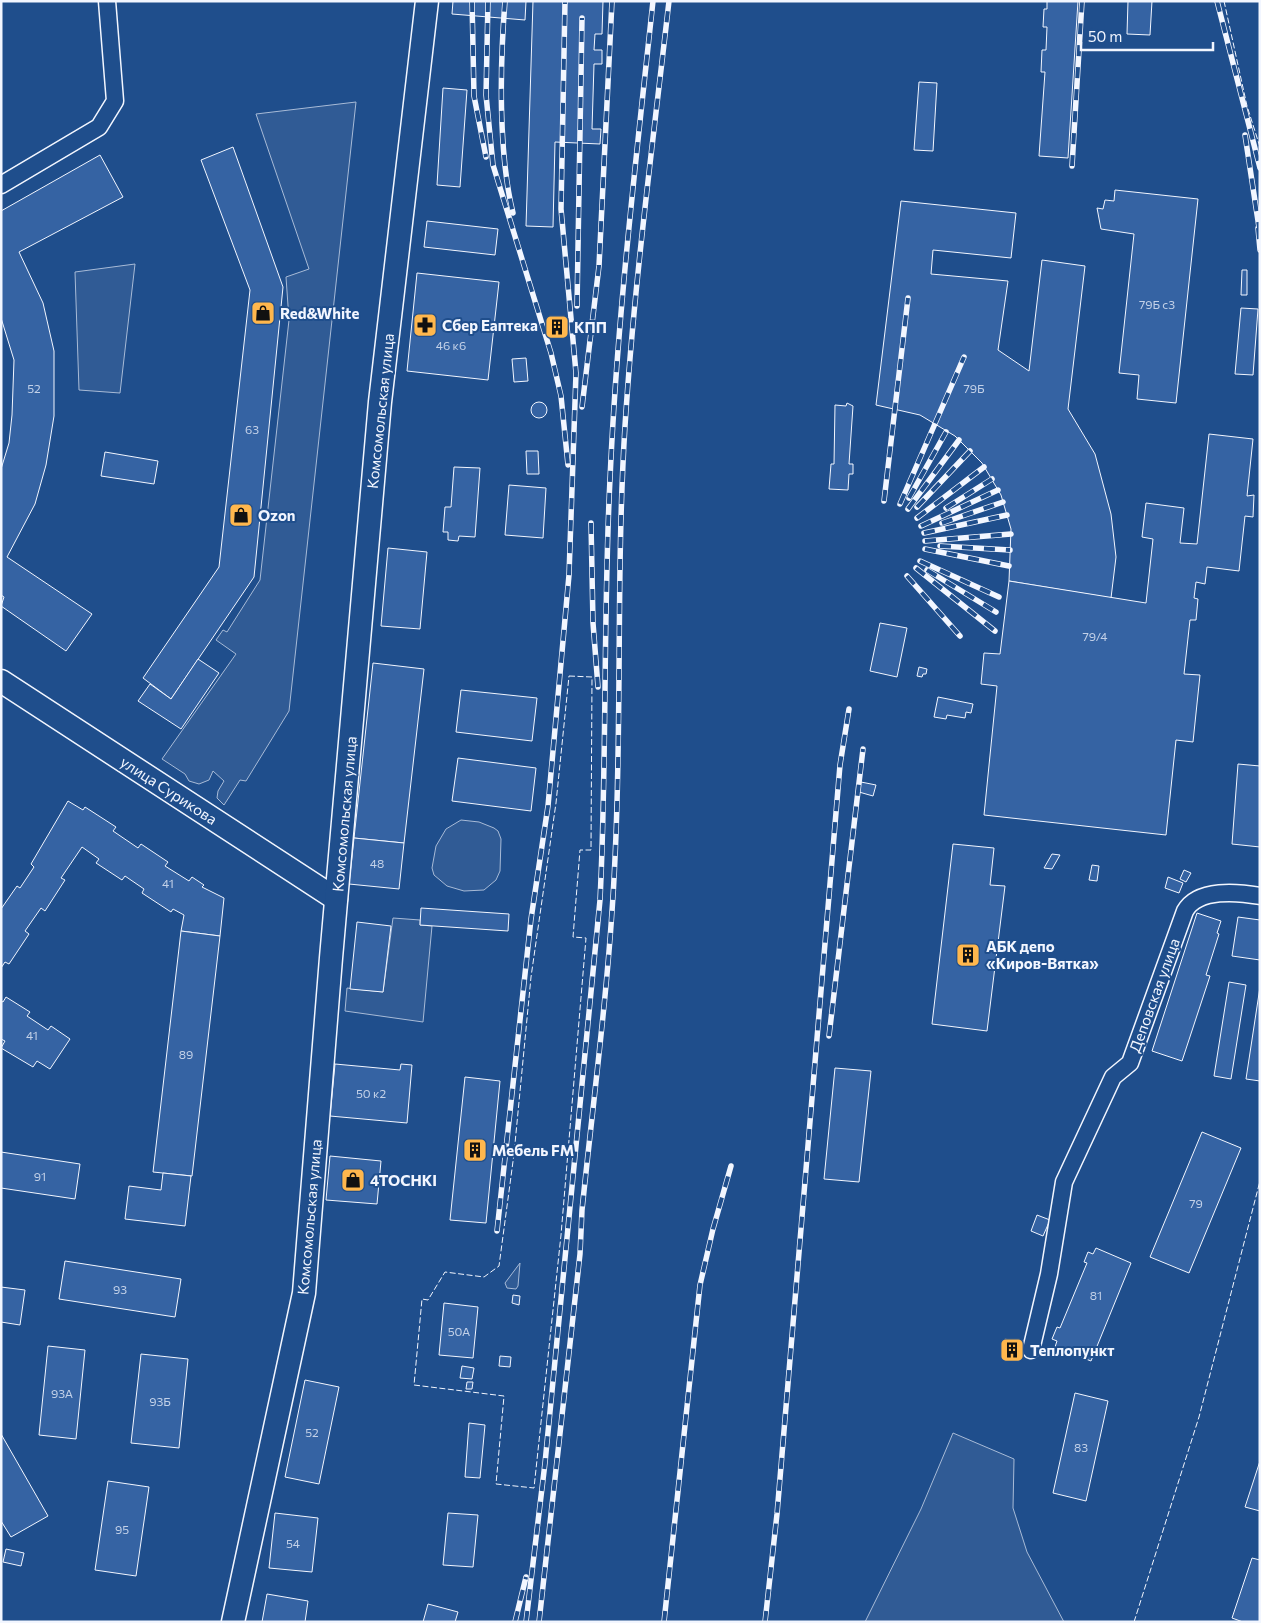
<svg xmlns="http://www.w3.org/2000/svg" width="1261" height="1623" font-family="Commissioner,sans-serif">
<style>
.built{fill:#305b95;stroke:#a8bbd7}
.building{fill:#3563a3;stroke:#f2f6ff}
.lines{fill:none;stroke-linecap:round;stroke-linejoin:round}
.street-casing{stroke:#f2f6ff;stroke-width:19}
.secondary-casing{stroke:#f2f6ff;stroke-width:25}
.street{stroke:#1f4e8c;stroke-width:16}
.secondary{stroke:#1f4e8c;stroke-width:22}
.rail-casing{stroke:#f2f6ff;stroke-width:5.5}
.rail{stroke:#1f4e8c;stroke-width:4;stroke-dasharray:11;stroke-linecap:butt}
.fence{stroke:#f2f6ff;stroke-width:1;stroke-dasharray:6 2.5;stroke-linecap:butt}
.labels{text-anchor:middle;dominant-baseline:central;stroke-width:4;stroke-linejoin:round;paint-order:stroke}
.number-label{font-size:12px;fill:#c3d1e8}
.poi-label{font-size:15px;font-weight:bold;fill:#f2f6ff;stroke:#1f4e8c;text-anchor:start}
.street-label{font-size:15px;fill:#f2f6ff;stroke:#1f4e8c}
</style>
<rect width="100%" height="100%" fill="#1f4e8c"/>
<!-- built -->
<g class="built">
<polygon points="356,102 289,711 246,781 240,780 224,805 217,798 218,791 224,781 213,771 209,780 199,784 189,781 185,774 162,759 236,654 216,640 223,630 227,632 260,580 289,320 286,277 309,269 256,114"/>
<polygon points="135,264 120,393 79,390 75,272"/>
<polygon points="461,820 479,822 494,828 498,831 501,839 500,871 496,880 484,890 464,891 447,886 434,875 432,868 436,846 446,829"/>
<polygon points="393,918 420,920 420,925 432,926 423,1022 345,1011 347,988 383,992"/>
<polygon points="520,1263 518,1286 516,1289 507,1288 505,1283"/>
<polygon points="953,1433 1014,1459 1013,1508 1027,1552 1064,1622 865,1622 921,1509"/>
</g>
<!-- building -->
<g class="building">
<polygon points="453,1 526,1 525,20 452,14"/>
<polygon points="533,1 603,1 602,34 595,34 594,50 602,50 602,64 594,64 592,129 601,129 600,144 555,142 553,227 526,226"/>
<polygon points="1047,1 1078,1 1068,158 1039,156 1045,72 1041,72 1042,50 1046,50 1047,27 1043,27 1044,9 1047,9"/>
<polygon points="1128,1 1152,1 1150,35 1127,34"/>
<polygon points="919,82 937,83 933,151 914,150"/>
<polygon points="443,88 467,90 460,187 437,185"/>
<polygon points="233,147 283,287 254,577 171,699 143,678 219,567 250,290 201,160"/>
<polygon points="100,155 123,197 19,252 43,303 54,351 54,416 46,465 35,504 7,557 92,614 66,651 1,606 4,597 1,595 1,469 9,443 12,415 14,360 1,318 1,211"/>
<polygon points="1115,190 1198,199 1176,403 1137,399 1139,375 1119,373 1134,234 1101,229 1097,208 1103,209 1105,200 1114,201"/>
<polygon points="901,201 1016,213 1011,258 933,250 931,274 1008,281 998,350 1029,371 1042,260 1085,266 1068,409 1095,454 1111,514 1116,557 1111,598 1009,581 1011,529 1001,495 982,463 955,436 920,415 876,405"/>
<polygon points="427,221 498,229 495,255 424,247"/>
<polygon points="1242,270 1247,270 1247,295 1241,295"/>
<polygon points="417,273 499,282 488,380 407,371"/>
<polygon points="1241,308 1258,309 1253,375 1235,374"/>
<polygon points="562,322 562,331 552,331 552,323"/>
<polygon points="526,358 528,381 514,382 512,359"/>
<circle cx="539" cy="410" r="8"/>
<polygon points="847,403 853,406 849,464 853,464 853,474 849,474 848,490 829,489 831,464 834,464 835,405 846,406"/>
<polygon points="1209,434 1253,439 1247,496 1254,495 1253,517 1245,516 1239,571 1207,567 1205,584 1196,582 1194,598 1198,599 1196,620 1190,620 1184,674 1200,675 1193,742 1176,740 1166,835 984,815 997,686 981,684 984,653 1000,654 1009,581 1146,603 1153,539 1142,537 1146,503 1184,508 1180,543 1197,544"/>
<polygon points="526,451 538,451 539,474 527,474"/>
<polygon points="105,452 158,461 154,484 101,476"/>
<polygon points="454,467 480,468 475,537 459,536 458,541 448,540 448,532 443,532 445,507 451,507"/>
<polygon points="509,485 546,488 543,538 505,535"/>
<polygon points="388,548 427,552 420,629 381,626"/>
<polygon points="880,623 907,628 897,677 870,671"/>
<polygon points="198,659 219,673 181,729 138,701 150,684 171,699"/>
<polygon points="373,663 424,669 404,843 354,838"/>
<polygon points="919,667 927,669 926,674 923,674 922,677 917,676"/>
<polygon points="461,690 537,698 532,741 456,732"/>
<polygon points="938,697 973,704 971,713 966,712 965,718 947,715 946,719 934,717"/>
<polygon points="458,758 536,768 531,811 452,801"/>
<polygon points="1238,764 1260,766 1260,847 1232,844"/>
<polygon points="861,782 876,785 873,796 859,792"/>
<polygon points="68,801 83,810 85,807 116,827 113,831 138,848 141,844 168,862 165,866 189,881 192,877 204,885 202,887 224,898 220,936 181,931 184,915 173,909 171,912 142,893 144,889 125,876 122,880 96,863 99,859 82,847 61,878 65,880 45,911 41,908 25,931 29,934 9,964 5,962 1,968 1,909 17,886 20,888 34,867 31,864"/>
<polygon points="354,838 404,843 399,889 349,884"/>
<polygon points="953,844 994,848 990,885 1005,886 987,1031 932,1024"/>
<polygon points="1052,854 1060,855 1052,869 1044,868"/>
<polygon points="1092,865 1099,866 1097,881 1089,880"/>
<polygon points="1184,870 1191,873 1186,882 1180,879"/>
<polygon points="1168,877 1183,883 1179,893 1165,888"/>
<polygon points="421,908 509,914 508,931 420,925"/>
<polygon points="1197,913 1221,921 1217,933 1219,934 1206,975 1210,976 1182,1061 1152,1051"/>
<polygon points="1238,917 1260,920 1260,960 1232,956"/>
<polygon points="357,922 391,926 383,992 350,989"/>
<polygon points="181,931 220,936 192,1176 153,1172"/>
<polygon points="1229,982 1246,985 1231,1079 1214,1076"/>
<polygon points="1260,987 1260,1081 1246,1079"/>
<polygon points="6,997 30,1012 27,1016 48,1030 51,1026 70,1039 50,1069 37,1061 33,1067 1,1048 5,1041 1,1039 1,1001 3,1002"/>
<polygon points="335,1064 400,1070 401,1064 412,1065 407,1123 330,1116"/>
<polygon points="835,1068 871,1071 859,1182 824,1179"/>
<polygon points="465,1077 500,1081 486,1223 450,1220"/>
<polygon points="1202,1132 1241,1148 1189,1273 1150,1257"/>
<polygon points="1,1152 80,1164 75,1199 1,1188"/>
<polygon points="330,1156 381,1161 377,1204 326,1200"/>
<polygon points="163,1173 191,1176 185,1226 125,1219 129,1186 161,1190"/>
<polygon points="1037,1215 1050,1220 1043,1236 1031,1231"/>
<polygon points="1096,1248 1131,1263 1091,1361 1055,1347 1057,1341 1052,1339 1057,1327 1060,1328 1087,1263 1084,1262 1088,1252 1093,1254"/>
<polygon points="65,1261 181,1279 175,1317 59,1299"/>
<polygon points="1,1287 25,1290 20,1325 1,1322"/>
<polygon points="513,1295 520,1296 519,1305 512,1303"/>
<polygon points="444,1303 478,1307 473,1358 439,1355"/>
<polygon points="1005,1339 1021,1342 1018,1361 1002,1358"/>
<polygon points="48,1346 85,1350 76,1439 39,1435"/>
<polygon points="141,1354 188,1359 179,1448 131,1443"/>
<polygon points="500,1356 511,1357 510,1367 499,1366"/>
<polygon points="462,1366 474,1368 472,1379 460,1378"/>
<polygon points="305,1380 339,1387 319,1484 285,1477"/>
<polygon points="467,1382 473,1382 472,1389 466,1389"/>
<polygon points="1075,1393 1108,1401 1086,1501 1053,1493"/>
<polygon points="469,1423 485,1425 480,1478 465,1477"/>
<polygon points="1,1434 48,1516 11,1537 1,1521"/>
<polygon points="1260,1461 1260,1511 1245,1507"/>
<polygon points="108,1481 149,1487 136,1576 95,1570"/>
<polygon points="275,1513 318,1518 312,1572 269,1568"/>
<polygon points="448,1513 478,1515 473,1567 443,1565"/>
<polygon points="6,1549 24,1553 21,1566 3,1562"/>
<polygon points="1252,1558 1260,1560 1260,1622 1243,1622 1232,1618"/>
<polygon points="267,1594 308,1601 305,1622 262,1622"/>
<polygon points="428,1604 458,1612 455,1622 423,1622"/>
</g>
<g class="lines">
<!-- street casing -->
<g class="street-casing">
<g id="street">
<polyline points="1,185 99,127 115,101 107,1"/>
<path d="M1031,1350L1049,1274L1064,1182L1113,1077L1130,1063L1185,911C1198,888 1238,892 1260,896"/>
</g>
</g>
<!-- secondary casing -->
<g class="secondary-casing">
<g id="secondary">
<polyline points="1,681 336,899"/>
<polyline points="233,1622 304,1293 331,958 380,402 427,1"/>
</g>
</g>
<!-- street -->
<use href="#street" class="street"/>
<!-- secondary -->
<use href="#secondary" class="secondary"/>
<!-- rail casing -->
<g class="rail-casing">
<g id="rail">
<polyline points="472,1 474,96 486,157"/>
<polyline points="488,1 486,95 493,165 551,353 561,396 568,465"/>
<path d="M505,1C500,64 498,152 513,213"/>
<polyline points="1217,1 1260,168"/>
<polyline points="1245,135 1260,234"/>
<polyline points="1072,166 1082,1"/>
<polyline points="1258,228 1260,250"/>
<polyline points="577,306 582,18"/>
<polyline points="582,407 599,266 612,1"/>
<polyline points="909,498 946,432"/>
<polyline points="884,501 908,298"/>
<polyline points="900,504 964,357"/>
<polyline points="917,507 970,451"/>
<polyline points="946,508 992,479"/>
<polyline points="908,509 959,440"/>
<polyline points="917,518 984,467"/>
<polyline points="591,523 593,623 598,687"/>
<polyline points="942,523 1003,502"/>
<polyline points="921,526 998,490"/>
<polyline points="924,533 1007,515"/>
<polyline points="925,541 1011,534"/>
<polyline points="940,546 1010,550"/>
<polyline points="925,549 1009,566"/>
<polyline points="920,561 999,597"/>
<polyline points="916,568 995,631"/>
<polyline points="927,570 996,612"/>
<polyline points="907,576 960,636"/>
<polyline points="829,1036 863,749"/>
<polyline points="497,1231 531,919 548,806 569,575 576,373 561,209 565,1"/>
<polyline points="515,1622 526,1577"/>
<path d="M526,1622L545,1463L600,900C607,760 603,619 610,479C617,319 636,160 653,1"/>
<path d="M539,1622L580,1254L582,1210C594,1093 610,976 615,858C622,714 616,570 625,426C634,284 653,142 669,1"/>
<polyline points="664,1622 700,1285 713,1229 731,1166"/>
<polyline points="765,1622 777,1514 840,765 849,709"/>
</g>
</g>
<!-- rail -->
<use href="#rail" class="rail"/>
<!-- fence -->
<g class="fence">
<polyline points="1224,1 1247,106 1260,147"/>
<polygon points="569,676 592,677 591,850 580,850 573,937 586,938 561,1235 534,1488 496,1484 504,1396 414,1385 422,1299 428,1300 445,1272 484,1277 499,1266 514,1154 531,977 556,803"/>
<polyline points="1134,1622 1199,1417 1260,1181"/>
</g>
</g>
<!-- icons -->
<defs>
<g id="shop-square" transform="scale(1.25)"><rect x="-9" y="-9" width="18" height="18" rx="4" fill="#ffb74d" stroke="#1f4e8c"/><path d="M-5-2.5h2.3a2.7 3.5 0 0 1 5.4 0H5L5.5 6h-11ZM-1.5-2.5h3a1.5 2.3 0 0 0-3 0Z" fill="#111"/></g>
<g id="pharmacy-square" transform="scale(1.25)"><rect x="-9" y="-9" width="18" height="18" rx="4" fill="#ffb74d" stroke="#1f4e8c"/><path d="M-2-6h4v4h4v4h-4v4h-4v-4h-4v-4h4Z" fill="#111"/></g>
<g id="building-square" transform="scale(1.25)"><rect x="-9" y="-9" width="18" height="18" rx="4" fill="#ffb74d" stroke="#1f4e8c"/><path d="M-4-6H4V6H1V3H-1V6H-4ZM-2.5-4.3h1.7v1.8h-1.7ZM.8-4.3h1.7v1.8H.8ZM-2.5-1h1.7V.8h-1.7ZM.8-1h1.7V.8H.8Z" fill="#111"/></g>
</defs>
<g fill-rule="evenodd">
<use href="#shop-square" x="263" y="313"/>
<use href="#pharmacy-square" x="425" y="325"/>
<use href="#building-square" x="557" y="327"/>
<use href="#shop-square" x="241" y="515"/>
<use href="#building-square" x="968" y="955"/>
<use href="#building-square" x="475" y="1150"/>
<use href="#shop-square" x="353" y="1180"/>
<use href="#building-square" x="1012" y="1350"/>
</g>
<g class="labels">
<!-- number labels -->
<g class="number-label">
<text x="1157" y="304">79Б с3</text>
<text x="451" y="345">46 к6</text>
<text x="34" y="388">52</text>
<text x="974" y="388">79Б</text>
<text x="252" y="429">63</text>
<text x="1095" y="636">79/4</text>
<text x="377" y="863">48</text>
<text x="168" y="883">41</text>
<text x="32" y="1035">41</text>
<text x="186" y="1054">89</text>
<text x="371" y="1093">50 к2</text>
<text x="40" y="1176">91</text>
<text x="1196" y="1203">79</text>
<text x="120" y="1289">93</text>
<text x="1096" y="1295">81</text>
<text x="459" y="1331">50А</text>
<text x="62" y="1393">93А</text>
<text x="160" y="1401">93Б</text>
<text x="312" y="1432">52</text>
<text x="1081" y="1447">83</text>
<text x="122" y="1529">95</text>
<text x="293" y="1543">54</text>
</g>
<!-- poi labels -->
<g class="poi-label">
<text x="280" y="313">Red&amp;White</text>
<text x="442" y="325">Сбер Еаптека</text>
<text x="574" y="327">КПП</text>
<text x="258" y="515">Ozon</text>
<text x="986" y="946">АБК депо<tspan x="986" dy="17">«Киров-Вятка»</tspan></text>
<text x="492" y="1150">Мебель FM</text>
<text x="370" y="1180">4TOCHKI</text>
<text x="1030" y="1350">Теплопункт</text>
</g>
<!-- street labels -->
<g class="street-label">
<text transform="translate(380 411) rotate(-84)">Комсомольская улица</text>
<text transform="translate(169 790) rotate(33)">улица Сурикова</text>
<text transform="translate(344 814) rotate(-85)">Комсомольская улица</text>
<text transform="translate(1154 995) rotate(-70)">Деповская улица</text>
<text transform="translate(309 1217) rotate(-85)">Комсомольская улица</text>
</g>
</g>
<!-- border -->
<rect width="1261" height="1623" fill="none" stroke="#f2f6ff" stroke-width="5"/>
<!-- scale -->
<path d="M1081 42v8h132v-8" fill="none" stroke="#f2f6ff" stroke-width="2.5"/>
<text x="1088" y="42" font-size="15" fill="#f2f6ff" stroke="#1f4e8c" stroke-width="4" paint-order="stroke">50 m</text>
</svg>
